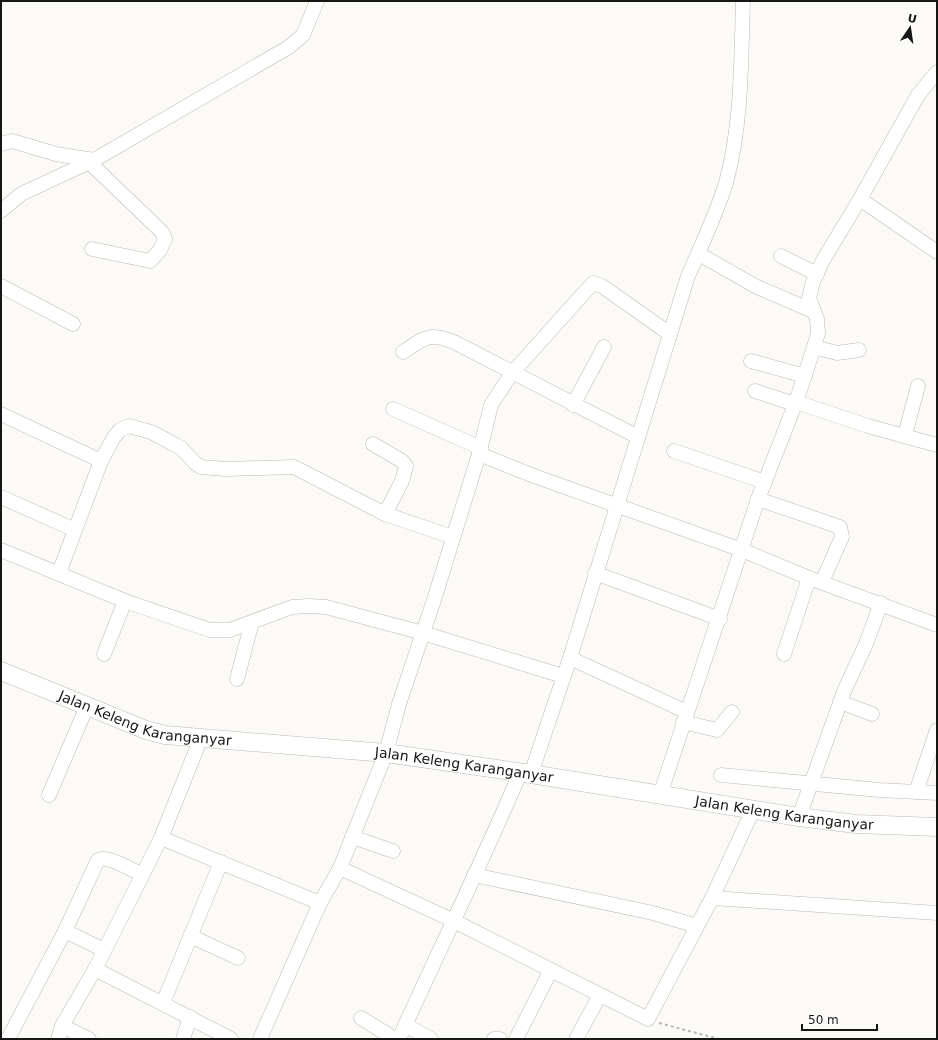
<svg xmlns="http://www.w3.org/2000/svg" width="938" height="1040" font-family="'DejaVu Sans',sans-serif">
<style>
.lines{fill:none;stroke-linecap:round;stroke-linejoin:round}
.minor-casing{stroke:#bab9b5;stroke-width:15}
.major-casing{stroke:#bab9b5;stroke-width:19}
.path{stroke:#b7b6b2;stroke-width:2;stroke-dasharray:3 3;stroke-linecap:butt}
.minor{stroke:#fff;stroke-width:14}
.major{stroke:#fff;stroke-width:18}
.labels{text-anchor:middle;dominant-baseline:central;stroke-width:3;stroke-linejoin:round;paint-order:stroke}
.street-label{font-size:14px;fill:#161614;stroke:#fff}
</style>
<rect width="100%" height="100%" fill="#fcfaf6"/>
<g class="lines">
<!-- minor casing -->
<g class="minor-casing">
<g id="minor">
<polyline points="1,144 12,141 56,154 94,160"/>
<polyline points="90,163 162,232 165,239 160,250 150,261 92,249"/>
<polyline points="860,199 937,252"/>
<polyline points="1,211 21,194 94,160 289,47 303,35 317,1"/>
<polyline points="699,254 757,287 813,311"/>
<polyline points="781,256 817,274"/>
<polyline points="1,286 73,324"/>
<polyline points="814,347 837,353 859,350"/>
<path d="M403,352C425,338 427,332 454,342L638,437"/>
<polyline points="751,361 805,376"/>
<polyline points="755,391 795,404"/>
<polyline points="796,402 868,426 937,445"/>
<polyline points="573,405 604,347"/>
<polyline points="393,409 481,448"/>
<polyline points="1,414 101,461"/>
<polyline points="905,435 918,386"/>
<polyline points="373,444 402,461 406,466 402,481 385,514"/>
<polyline points="674,451 765,482"/>
<polyline points="479,454 534,476 742,550 809,578 937,625"/>
<polyline points="1,497 75,530"/>
<polyline points="758,499 840,527 842,537 822,582"/>
<polyline points="1,550 125,601 210,630 230,630 292,607 309,606 326,607 423,633 563,676"/>
<polyline points="59,573 101,461 114,437 120,430 129,426 151,432 168,441 181,448 195,463 201,467 226,469 294,467 385,514 453,537"/>
<polyline points="595,573 720,619"/>
<polyline points="104,654 125,601"/>
<polyline points="784,654 809,578"/>
<polyline points="570,658 687,712"/>
<polyline points="237,679 252,622"/>
<polyline points="840,702 872,714"/>
<polyline points="683,722 717,730 732,712"/>
<path d="M531,774L570,658L688,276C701,246 716,215 726,183C742,124 741,62 743,1"/>
<polyline points="721,775 879,790 937,793"/>
<polyline points="916,792 937,730"/>
<polyline points="49,795 87,706"/>
<polyline points="660,795 758,499 796,402 814,347 818,333 817,319 809,298 813,282 822,262 860,199 918,95 937,72"/>
<polyline points="799,817 845,689 866,644 881,603"/>
<polyline points="352,837 393,851"/>
<polyline points="161,838 320,903"/>
<polyline points="340,868 452,920 648,1019 712,898 753,810"/>
<polyline points="474,875 653,913 697,926"/>
<polyline points="712,898 937,913"/>
<polyline points="65,931 104,950"/>
<polyline points="190,936 238,958"/>
<polyline points="95,969 231,1039"/>
<polyline points="163,1003 221,862"/>
<polyline points="361,1018 395,1039"/>
<polyline points="405,1025 431,1039"/>
<polyline points="62,1026 89,1039"/>
<path d="M8,1039L65,931L98,860C107,855 133,870 142,875"/>
<polyline points="58,1039 62,1026 95,969 161,838 201,738"/>
<polyline points="183,1039 190,1017"/>
<polyline points="260,1039 320,903 340,868 386,753 399,704 434,600 479,454 491,405 512,373 593,283 602,286 670,334"/>
<path d="M399,1039C439,950 482,863 520,773"/>
<polyline points="494,1039 500,1039"/>
<polyline points="516,1039 551,970"/>
<polyline points="576,1039 600,995"/>
</g>
</g>
<!-- major casing -->
<g class="major-casing">
<g id="major">
<path id="s1" d="M1,671L146,730L165,735L386,753L531,774L799,817L856,824L937,827"/>
</g>
</g>
<!-- path -->
<polyline class="path" points="659,1023 719,1039"/>
<!-- minor -->
<use href="#minor" class="minor"/>
<!-- major -->
<use href="#major" class="major"/>
</g>
<g class="labels">
<!-- street labels -->
<g class="street-label">
<text stroke="none"><textPath href="#s1" startOffset="153">Jalan Keleng Karanganyar</textPath></text>
<text stroke="none"><textPath href="#s1" startOffset="477">Jalan Keleng Karanganyar</textPath></text>
<text stroke="none"><textPath href="#s1" startOffset="801">Jalan Keleng Karanganyar</textPath></text>
</g>
</g>
<!-- border -->
<rect width="938" height="1040" fill="none" stroke="#161614" stroke-width="4"/>
<!-- north arrow -->
<g transform="translate(910 28) rotate(13)" stroke="#ffffff" stroke-width="3" paint-order="stroke">
<path d="M0-3L7 15L0 10L-7 15Z" fill="#161614"/>
<text y="-6" font-size="11" font-weight="bold" text-anchor="middle" fill="#161614">U</text>
</g>
<!-- scale -->
<path d="M802 1024v6h75v-6" fill="none" stroke="#161614" stroke-width="2"/>
<text x="808" y="1024" font-size="12" fill="#161614" stroke="#ffffff" stroke-width="3" paint-order="stroke">50 m</text>
</svg>
